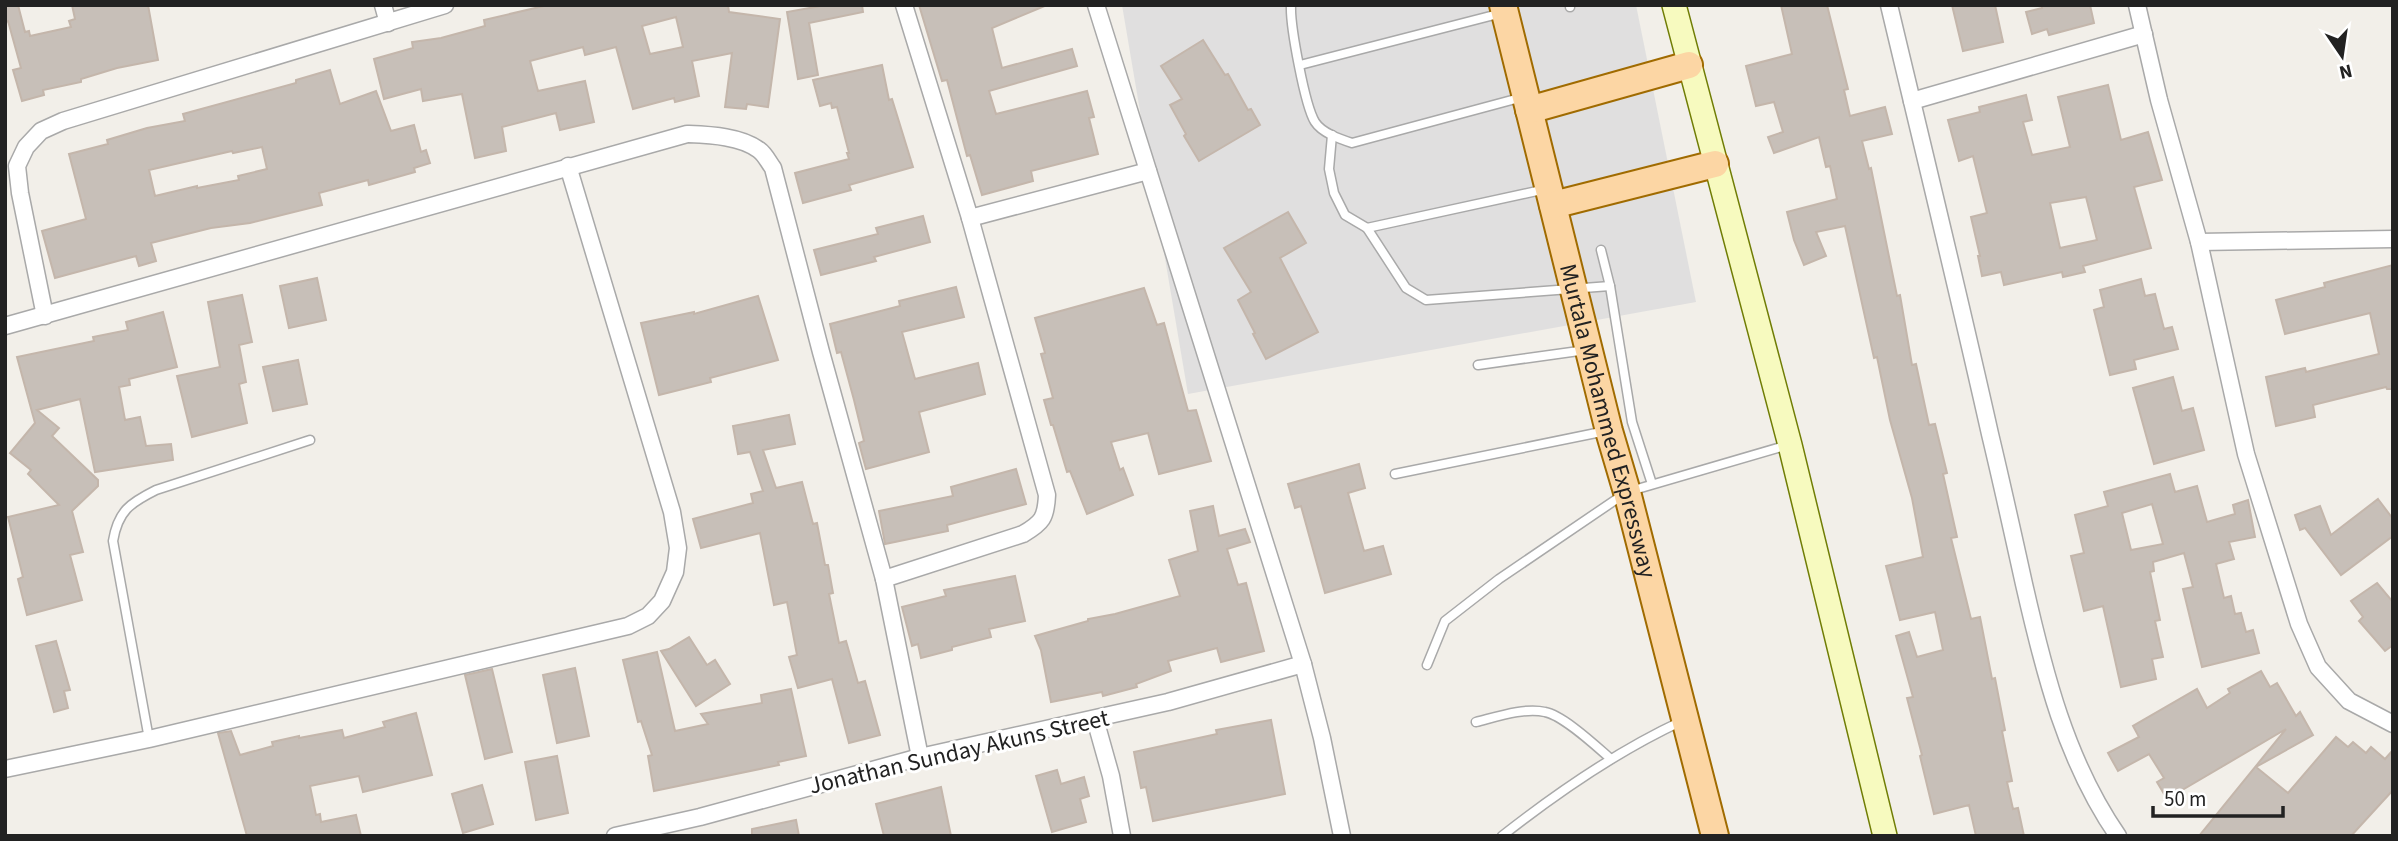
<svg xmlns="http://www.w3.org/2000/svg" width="2398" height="841" font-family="'Source Sans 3',sans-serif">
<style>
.residential{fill:#e0dfdf}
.building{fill:#c7bfb8;stroke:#c4b6ab;stroke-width:2;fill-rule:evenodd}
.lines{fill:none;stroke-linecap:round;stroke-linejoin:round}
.lane-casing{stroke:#a9a9a9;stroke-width:11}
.street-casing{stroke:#a9a9a9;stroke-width:19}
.secondary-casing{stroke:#707d05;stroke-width:26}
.primary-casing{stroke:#a06b00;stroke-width:30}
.lane{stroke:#fff;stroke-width:8}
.street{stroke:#fff;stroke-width:16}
.secondary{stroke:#f7fabf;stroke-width:23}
.primary{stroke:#fcd6a4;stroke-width:26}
.labels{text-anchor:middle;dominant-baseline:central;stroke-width:6;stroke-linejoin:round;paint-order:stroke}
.street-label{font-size:24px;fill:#222;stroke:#fff}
</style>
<rect width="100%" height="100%" fill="#f2efe9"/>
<!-- residential -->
<polygon class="residential" points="1122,5 1636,5 1696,302 1188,394"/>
<!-- building -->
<g class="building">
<polygon points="5,5 18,5 25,32 29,31 30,36 71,27 69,21 75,19 72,5 148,5 158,60 117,68 81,79 81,82 43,90 44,95 22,101 13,70 21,68 8,21 5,22"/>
<path d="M548,5H728L729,12L780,19L768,107L747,104L746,109L725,107L732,53L692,61L699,96L675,102L674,98L633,109L616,47L585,55L583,47L530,61L538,91L585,81L594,122L560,130L556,113L502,127L506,151L475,158L462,94L423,101L421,89L384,99L374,59L413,48L412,42L441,38L485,26L484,20ZM676,17L683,47L650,54L642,26Z"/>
<polygon points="826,5 862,5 863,12 809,23 818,75 798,79 787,12"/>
<polygon points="919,5 1047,5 992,28 1002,68 1072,49 1077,66 989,91 996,114 1087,91 1094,117 1089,118 1098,154 1031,171 1033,181 982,195 970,155 967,156 947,80 942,81"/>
<polygon points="1781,5 1827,5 1848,89 1844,90 1850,116 1885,107 1892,134 1862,141 1869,169 1871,168 1897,296 1900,295 1912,365 1916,364 1929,425 1935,424 1947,473 1943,474 1957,537 1951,538 1971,619 1980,617 1992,679 1995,678 2005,730 2002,731 2012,781 2007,782 2013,809 2018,808 2024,836 1976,836 1969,805 1934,814 1920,756 1922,755 1907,698 1913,697 1896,636 1909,632 1917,657 1943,650 1935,612 1900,620 1886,566 1923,557 1912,498 1890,420 1877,357 1874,358 1845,226 1816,232 1826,256 1804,265 1794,240 1787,212 1837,199 1830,166 1826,167 1819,137 1774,153 1768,137 1783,132 1774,102 1756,106 1746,66 1792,54"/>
<polygon points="1952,5 1995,5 2003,42 1963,51"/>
<polygon points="2041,5 2090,5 2094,23 2049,35 2047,29 2032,34 2026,12 2042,8"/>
<polygon points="1203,40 1225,75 1228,74 1248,110 1251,109 1260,125 1199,161 1184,136 1186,134 1170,105 1182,99 1161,66"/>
<polygon points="882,65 889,100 892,99 913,167 849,185 851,190 803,203 795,173 849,159 847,153 849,153 837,107 832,108 831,103 820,106 813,80"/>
<path d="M330,70L340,104L376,91L391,131L414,125L421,152L426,150L430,163L414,168L415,172L369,185L368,180L319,193L322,205L250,223L211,228L151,243L156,261L139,266L136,256L55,278L42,231L86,219L69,154L108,144L107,140L147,128L185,121L183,114L296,83V80ZM262,147L267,169L238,176L239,180L197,188V186L155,196L149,170L232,151L233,153Z"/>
<path d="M2108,85L2121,140L2148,132L2162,180L2134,187L2151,248L2083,266L2085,272L2063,277L2062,272L2004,285L2001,272L1982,276L1978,256H1980L1971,217L1987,213L1973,156L1959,161L1948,120L1980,112L1979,107L2026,95L2032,120L2023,122L2032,155L2070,147L2058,97ZM2086,197L2097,240L2060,248L2050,203Z"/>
<polygon points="1288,212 1306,243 1280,258 1318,332 1266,359 1253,334 1255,333 1238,300 1251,292 1224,248"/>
<polygon points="923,216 930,242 874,257 876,261 821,275 814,250 878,234 876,228"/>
<polygon points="2393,265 2393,389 2387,389 2386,387 2313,405 2315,417 2276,426 2266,377 2305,368 2306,372 2379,354 2370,313 2285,334 2276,300 2325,287 2324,283"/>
<polygon points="317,278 326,320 289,328 280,286"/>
<polygon points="2141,279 2145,296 2155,294 2164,329 2172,327 2178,349 2134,360 2136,369 2110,375 2094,310 2104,307 2100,290"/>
<polygon points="956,287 964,317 902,332 915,379 978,363 985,394 919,412 929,452 866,469 859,443 864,441 854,400 841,352 837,353 830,324 900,306 899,301"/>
<polygon points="1144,288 1157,325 1164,323 1188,411 1196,410 1211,461 1159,474 1148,433 1111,442 1120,470 1123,468 1133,495 1087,514 1070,471 1067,472 1053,425 1051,425 1044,400 1053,398 1041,354 1045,353 1035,318"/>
<polygon points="242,295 252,342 239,345 246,382 239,384 247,423 192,437 177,376 220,367 208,302"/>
<polygon points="758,296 778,360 710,378 711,382 659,395 641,323 694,312 694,314"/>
<polygon points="163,312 177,367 129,379 130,385 119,387 125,420 140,417 146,446 171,444 173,460 95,472 80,399 37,410 59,428 52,436 98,480 98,486 72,511 83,552 70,555 82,600 27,615 18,579 23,577 8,517 59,505 28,474 31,470 10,453 35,423 17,357 94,341 93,337 128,330 126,322"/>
<polygon points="298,360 307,404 273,411 263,367"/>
<polygon points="2173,377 2182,411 2193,408 2204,450 2154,464 2133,388"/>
<polygon points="789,415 795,444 763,450 776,488 802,482 813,524 817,523 825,565 828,565 833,593 829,594 839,643 846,641 858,683 865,681 880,735 849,743 832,679 798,688 789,657 797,655 787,602 774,605 760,533 701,548 693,519 753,503 751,494 763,491 750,452 738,454 733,426"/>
<polygon points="1359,464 1365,488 1348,493 1364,551 1383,546 1391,574 1325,593 1301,506 1295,508 1288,484"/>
<polygon points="1016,469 1026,504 947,525 948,531 885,544 879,511 953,496 951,487"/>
<path d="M2170,474L2175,492L2197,486L2207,522L2235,514L2233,505L2248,500L2255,537L2229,542L2234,559L2216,564L2224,598L2231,596L2235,614L2241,613L2246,632L2253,630L2259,653L2202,667L2183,589L2193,587L2184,553L2153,562L2154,571L2150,572L2160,620L2155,621L2163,657L2152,659L2156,679L2121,687L2103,606L2084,611L2071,556L2084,553L2075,515L2108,506L2104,492ZM2152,504L2163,544L2131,550L2122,513Z"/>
<polygon points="2378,499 2393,519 2393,536 2341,575 2305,528 2300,530 2295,515 2320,506 2331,535"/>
<polygon points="1213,506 1219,536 1245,529 1250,542 1227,549 1238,585 1246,583 1264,651 1221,662 1217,648 1168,661 1171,671 1136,684 1137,687 1103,696 1102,692 1051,702 1041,650 1035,636 1088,621 1088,619 1115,614 1180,596 1169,560 1198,551 1190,511"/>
<polygon points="1015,576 1025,621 989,629 991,637 952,647 952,650 921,658 918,644 912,646 902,607 946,596 944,590"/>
<polygon points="2377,583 2393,602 2393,645 2385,651 2359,621 2363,617 2351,601"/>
<polygon points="689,637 707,665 715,660 730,684 696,706 661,651 669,649"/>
<polygon points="56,641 70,690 64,691 68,708 54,712 36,646"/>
<polygon points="657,652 675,731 708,724 701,714 762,703 761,695 791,689 806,756 778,762 779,765 654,791 648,756 652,755 641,721 638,722 623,660"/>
<polygon points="575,668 589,736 557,743 543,675"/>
<polygon points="492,669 512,752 485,759 465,675"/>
<polygon points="2261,671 2270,687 2277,683 2296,716 2300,712 2313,735 2256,767 2288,793 2336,737 2348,747 2353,742 2366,753 2371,747 2385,759 2393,750 2393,790 2351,836 2199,836 2286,729 2167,799 2157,782 2164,778 2149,754 2118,771 2108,753 2139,737 2133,726 2197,689 2207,708 2230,693 2228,689"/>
<polygon points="416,713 432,775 363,792 359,776 310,786 316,815 320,814 321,822 356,815 361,836 247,836 218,733 231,731 240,755 273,746 272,742 299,736 299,738 342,730 344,738 385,727 383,722"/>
<polygon points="1271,720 1285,794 1153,821 1146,787 1141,788 1134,752 1217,734 1216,730"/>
<polygon points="557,756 568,813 536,820 525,762"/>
<polygon points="1057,770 1061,784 1084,777 1089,796 1080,799 1086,822 1052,832 1036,776"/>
<polygon points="482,785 493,824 463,833 452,794"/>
<polygon points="941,787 951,836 884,836 876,804"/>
<polygon points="796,820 799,836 752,836 752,829"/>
</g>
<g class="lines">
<!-- lane casing -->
<g class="lane-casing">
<g id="lane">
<path d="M1291,5C1290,26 1305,106 1315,122C1322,133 1340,139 1352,143L1523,97"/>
<polyline points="1570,5 1570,7"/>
<polyline points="1300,65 1502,13"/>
<polyline points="1332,135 1329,169 1334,193 1345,215 1367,228 1406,288 1426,300 1610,286"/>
<polyline points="1367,228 1546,189"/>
<polyline points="1601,250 1610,286 1632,422 1652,484"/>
<polyline points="1478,365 1586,350"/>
<polyline points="1395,474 1606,431"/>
<polyline points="1427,665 1445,621 1499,579 1627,492 1788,445"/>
<path d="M1476,722C1496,717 1525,707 1545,712C1563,715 1597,747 1611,759"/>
<path d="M149,739L113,541C118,511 130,503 156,490L310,440"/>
<path d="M1502,836C1558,792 1617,751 1682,721"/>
</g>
</g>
<!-- street casing -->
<g class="street-casing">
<g id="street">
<polyline points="383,5 388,23"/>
<path d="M904,5L970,218L1047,495C1046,518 1042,523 1023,534L884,579L920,757"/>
<polyline points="1096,5 1303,664 1322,738 1342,836"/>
<path d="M1889,5C1923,148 1958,291 1990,434C2002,484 2013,534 2024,584C2044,672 2066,761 2118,836"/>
<polyline points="2137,5 2159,100 2199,242 2246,454 2299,624 2318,667 2349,701 2393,724"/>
<polyline points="1912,101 2144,34"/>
<polyline points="970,218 1148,171"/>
<polyline points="2199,242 2393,239"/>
<polyline points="45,316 20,193 17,166 26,147 41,131 63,121 445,5"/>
<path d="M5,326L687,134C710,135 741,136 759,150C765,154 769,163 773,168L821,352L884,579"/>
<polyline points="1095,719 1111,776 1122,836"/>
<polyline points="5,769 149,739 628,626 648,616 662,601 675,572 678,548 672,512 568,166"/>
<polyline points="615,836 700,817 920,757 1168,702 1303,664"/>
</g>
</g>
<!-- secondary casing -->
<g class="secondary-casing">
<polyline id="secondary" points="1674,5 1790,445 1885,836"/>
</g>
<!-- primary casing -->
<g class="primary-casing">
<g id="primary">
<path id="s1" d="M1503,5L1609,431L1627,492L1715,836"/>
<polyline points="1529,110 1689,65"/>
<polyline points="1553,205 1715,164"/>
</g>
</g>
<!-- lane -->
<use href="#lane" class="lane"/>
<!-- street -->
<use href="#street" class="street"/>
<!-- secondary -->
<use href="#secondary" class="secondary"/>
<!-- primary -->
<use href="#primary" class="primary"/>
</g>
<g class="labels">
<!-- street labels -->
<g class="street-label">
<text stroke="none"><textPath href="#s1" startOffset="429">Murtala Mohammed Expressway</textPath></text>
<text transform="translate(959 752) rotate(-13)">Jonathan Sunday Akuns Street</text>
</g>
</g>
<!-- border -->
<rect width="2398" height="841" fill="none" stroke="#222222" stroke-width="14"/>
<!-- north arrow -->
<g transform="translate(2342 56) rotate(167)" stroke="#ffffff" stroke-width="5" paint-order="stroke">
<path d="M0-5L12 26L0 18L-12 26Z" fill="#222222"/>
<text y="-10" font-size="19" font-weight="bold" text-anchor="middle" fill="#222222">N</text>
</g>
<!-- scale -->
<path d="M2153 806v10h130v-10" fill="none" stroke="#222222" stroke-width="3.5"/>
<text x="2164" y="806" font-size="21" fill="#222222" stroke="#ffffff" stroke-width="5" paint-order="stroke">50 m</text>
</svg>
